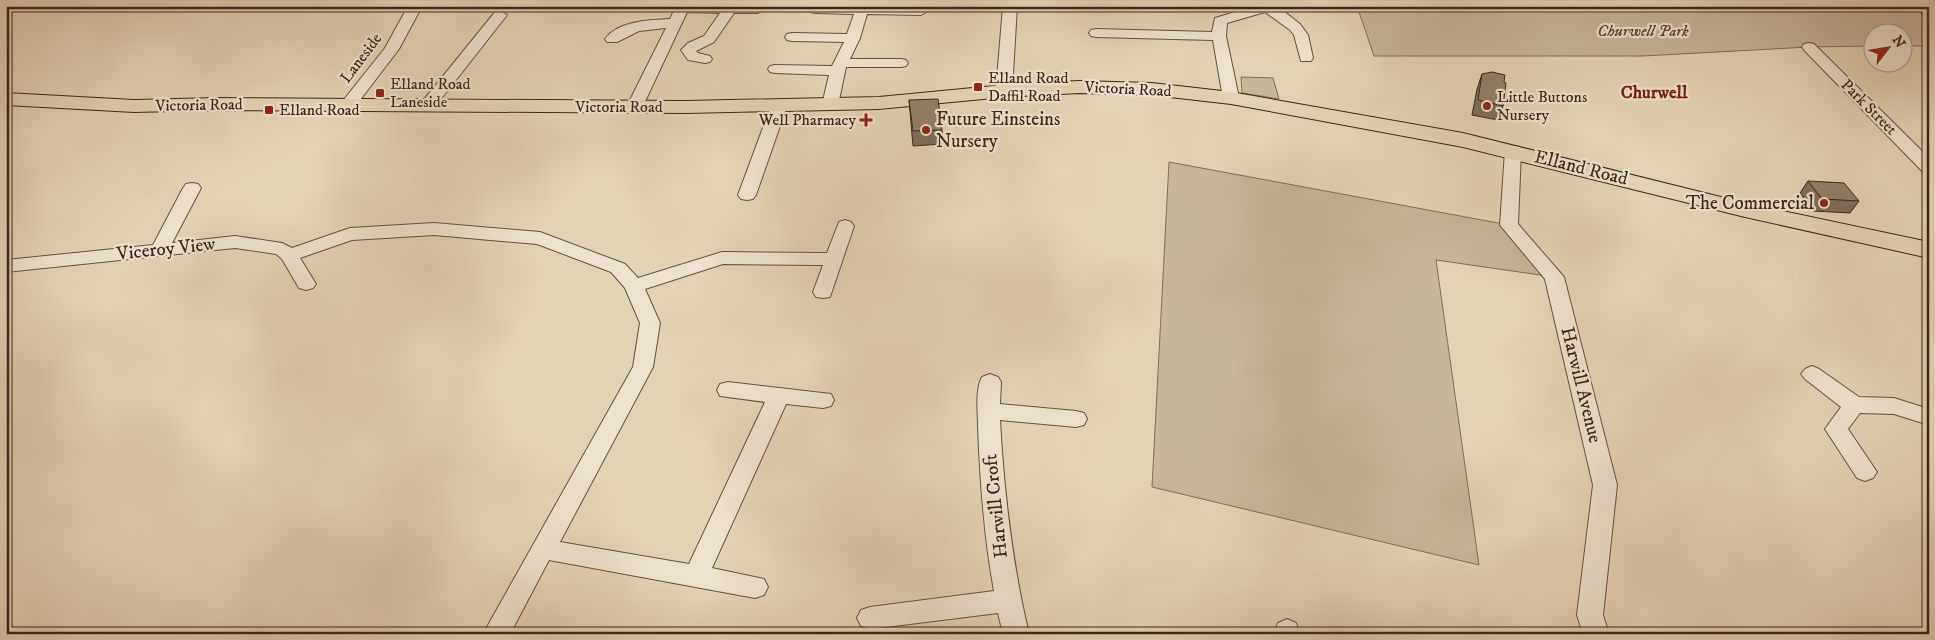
<svg xmlns="http://www.w3.org/2000/svg" width="1935" height="640" font-family="'IM FELL DW Pica',serif">
<style>
.green{fill:#c6b69c;stroke:#7f6e5c}
.lines{fill:none;stroke-linecap:round;stroke-linejoin:round}
.minor-casing{stroke:#635242;stroke-width:2}
.primary-casing{stroke:#38271b;stroke-width:2}
.minor{fill:#ede2d0;fill-rule:evenodd}
.primary{fill:#e3d3b6;fill-rule:evenodd}
.wall{fill:#7d6e5d;stroke:#38271b}
.building{fill:#91806c;stroke:#38271b}
.poi-dot{fill:#8f2418;stroke:#ede2d0;stroke-width:2}
.labels{text-anchor:middle;dominant-baseline:central;stroke-width:4.5;stroke-linejoin:round;paint-order:stroke}
.far-park-label{font-size:16px;font-style:italic;fill:#544435;stroke:#ede2d0}
.far-street-label{font-size:16px;fill:#38271b;stroke:#ede2d0}
.far-poi-label{font-size:16px;fill:#38271b;stroke:#ede2d0;text-anchor:start}
.far-quarter-label{font-size:18px;font-weight:bold;fill:#7a1f14;stroke:#ede2d0}
.poi-label{font-size:19px;fill:#38271b;stroke:#ede2d0;text-anchor:start}
.street-label{font-size:19px;fill:#38271b;stroke:#ede2d0}
</style>
<rect width="100%" height="100%" fill="#e3d3b6"/>
<filter id="stains"><feTurbulence type="fractalNoise" baseFrequency=".004" numOctaves="4"/><feColorMatrix values="0 0 0 0 .2 0 0 0 0 .09 0 0 0 0 .02 0 0 0 .5 -.17"/></filter>
<radialGradient id="worn" r=".72"><stop offset=".6" stop-color="#630" stop-opacity="0"/><stop offset="1" stop-color="#630" stop-opacity=".3"/></radialGradient>
<!-- green -->
<g class="green">
<polygon points="1357,6 1921,6 1929,12 1929,46 1903,46 1902,32 1872,32 1872,46 1809,47 1643,56 1374,56"/>
<polygon points="1241,77 1273,78 1279,99 1242,93"/>
<polygon points="1169,162 1509,225 1554,277 1436,260 1479,565 1152,487"/>
</g>
<g class="lines">
<!-- minor casing -->
<g class="minor-casing">
<g id="minor">
<polygon points="405,6 420,6 421,8 399,49 354,108 342,108 340,105 342,102 385,48 407,8"/>
<path d="M676,6H763L765,9L758,13H734L714,42L696,51L698,53L710,56L712,59L710,62L705,63L688,60L681,50L688,43L704,36L720,13L687,12L642,108L640,111H628L626,108L666,28L639,31L617,42H607L605,39C618,21 649,20 670,19Z"/>
<polygon points="811,6 921,7 928,11 921,15 867,14 860,38 850,59 901,59 906,60 908,63 906,66 901,67 846,67 838,105 836,108 824,108 822,105 829,75 775,73 770,72 768,69 770,66 775,65 832,66 844,42 792,41 787,40 785,37 787,34 792,33 847,34 854,14 816,13 811,12 809,9"/>
<polygon points="1003,6 1017,6 1012,91 1009,94 999,94 996,91"/>
<polygon points="1255,6 1277,6 1300,24 1308,35 1313,58 1311,61 1301,61 1294,35 1290,30 1265,12 1227,23 1226,36 1239,98 1236,101 1226,101 1223,98 1213,40 1096,37 1091,36 1089,33 1091,30 1096,29 1212,32 1215,18"/>
<polygon points="1914,6 1929,6 1929,16 1924,15"/>
<polygon points="500,11 507,15 434,108 422,108 420,105 422,102 495,12"/>
<polygon points="1809,43 1814,44 1929,158 1929,173 1923,172 1804,50 1802,47 1804,44"/>
<polygon points="779,101 785,103 787,106 756,195 753,199 747,200 741,199 738,195 771,106 773,103"/>
<polygon points="1513,146 1519,147 1521,151 1518,224 1564,277 1617,485 1603,615 1609,634 1583,634 1577,615 1593,485 1545,279 1500,225 1505,151 1507,147"/>
<polygon points="192,183 198,184 201,188 172,243 235,236 282,243 292,248 350,228 434,223 540,232 625,264 638,278 722,252 827,253 839,222 845,220 851,222 854,226 830,297 823,298 816,297 813,292 823,265 723,264 645,289 660,323 653,367 560,542 689,564 765,402 720,396 717,390 720,384 728,382 831,394 834,400 831,406 823,408 786,404 712,568 764,579 768,587 764,595 755,598 549,560 510,634 483,634 633,367 640,323 625,288 611,272 537,244 434,235 352,240 300,258 316,284 313,288 306,290 299,288 282,259 276,254 235,248 6,272 6,260 153,245 183,188 186,184"/>
<polygon points="1812,366 1819,369 1859,397 1894,398 1929,409 1929,425 1894,414 1860,413 1848,429 1877,472 1873,478 1865,481 1857,478 1825,429 1841,407 1805,379 1801,374 1805,369"/>
<path d="M990,374L998,377L1001,382L1000,404L1076,411L1084,413L1087,419L1084,425L1076,427L1000,420C1004,492 1012,563 1029,634H1003L998,613L870,629L861,626L857,618L861,610L870,607L994,591C984,537 980,481 978,426C978,411 975,390 982,377Z"/>
<polygon points="1287,619 1296,623 1300,634 1274,634 1278,623"/>
</g>
</g>
<!-- primary casing -->
<g class="primary-casing">
<polygon id="primary" points="1079,81 1152,83 1231,92 1463,133 1745,203 1929,242 1929,258 1745,217 1463,147 1231,104 1152,95 1079,93 1004,97 879,109 685,113 217,110 134,112 6,105 6,93 134,100 217,98 685,101 879,97 1004,85"/>
</g>
<!-- minor -->
<use href="#minor" class="minor"/>
<!-- primary -->
<use href="#primary" class="primary"/>
</g>
<!-- wall -->
<g class="wall">
<polygon points="1482,74 1504,82 1503,106 1498,120 1472,115 1477,89"/>
<polygon points="909,100 942,130 943,144 913,146"/>
<polygon points="1808,181 1859,201 1850,213 1813,211 1800,193"/>
</g>
<!-- building -->
<g class="building">
<polygon points="1492,72 1505,75 1504,82 1506,83 1503,106 1478,100 1482,74"/>
<polygon points="938,99 942,130 913,131 909,100"/>
<polygon points="1808,181 1844,183 1859,201 1822,199"/>
</g>
<!-- markers -->
<g class="poi-dot">
<rect x="973" y="82" width="10" height="10" rx="2.5"/>
<rect x="375" y="88" width="10" height="10" rx="2.5"/>
<circle cx="1487" cy="106" r="5"/>
<rect x="264" y="105" width="10" height="10" rx="2.5"/>
<path d="M863.5 112.5h5v5h5v5h-5v5h-5v-5h-5v-5h5z"/>
<circle cx="926" cy="130" r="5"/>
<circle cx="1824" cy="203" r="5"/>
</g>
<g class="labels">
<!-- far-park labels -->
<g class="far-park-label">
<text x="1643" y="31">Churwell Park</text>
</g>
<!-- far-street labels -->
<g class="far-street-label">
<text transform="translate(361 58) rotate(-53)">Laneside</text>
<text transform="translate(1128 89) rotate(3)">Victoria Road</text>
<text transform="translate(199 105) rotate(-1)">Victoria Road</text>
<text x="619" y="107">Victoria Road</text>
<text transform="translate(1869 107) rotate(45)">Park Street</text>
</g>
<!-- far-poi labels -->
<g class="far-poi-label">
<text x="988" y="78">Elland Road<tspan x="988" dy="18">Daffil Road</tspan></text>
<text x="390" y="84">Elland Road<tspan x="390" dy="18">Laneside</tspan></text>
<text x="1497" y="97">Little Buttons<tspan x="1497" dy="18">Nursery</tspan></text>
<text x="279" y="110">Elland Road</text>
<text x="856" y="120" text-anchor="end">Well Pharmacy</text>
</g>
<!-- far-quarter labels -->
<g class="far-quarter-label">
<text x="1654" y="93">Churwell</text>
</g>
<!-- poi labels -->
<g class="poi-label">
<text x="936" y="119">Future Einsteins<tspan x="936" dy="22">Nursery</tspan></text>
<text x="1814" y="203" text-anchor="end">The Commercial</text>
</g>
<!-- street labels -->
<g class="street-label">
<text transform="translate(1581 168) rotate(14)">Elland Road</text>
<text transform="translate(166 249) rotate(-6)">Viceroy View</text>
<text transform="translate(1581 385) rotate(76)">Harwill Avenue</text>
<text transform="translate(996 506) rotate(-96)">Harwill Croft</text>
</g>
</g>
<!-- margin -->
<rect width="1935" height="640" fill="none" stroke="#e3d3b6" stroke-width="25"/>
<rect x="8" y="8" width="1920" height="625" fill="none" stroke="#38271b" stroke-width="2.5"/>
<rect x="12" y="12" width="1910" height="615" fill="none" stroke="#38271b"/>
<!-- north arrow -->
<g transform="translate(1888 48) rotate(59)"><circle r="24" fill="#ede2d0" stroke="#a59788"/>
<path d="M0-4L9 19L0 12L-9 19Z" fill="#8f2418"/>
<text y="-8" font-size="14" font-weight="bold" text-anchor="middle" fill="#38271b">N</text>
</g>
<rect width="100%" height="100%" filter="url(#stains)"/>
<rect width="100%" height="100%" fill="url(#worn)"/>
</svg>
